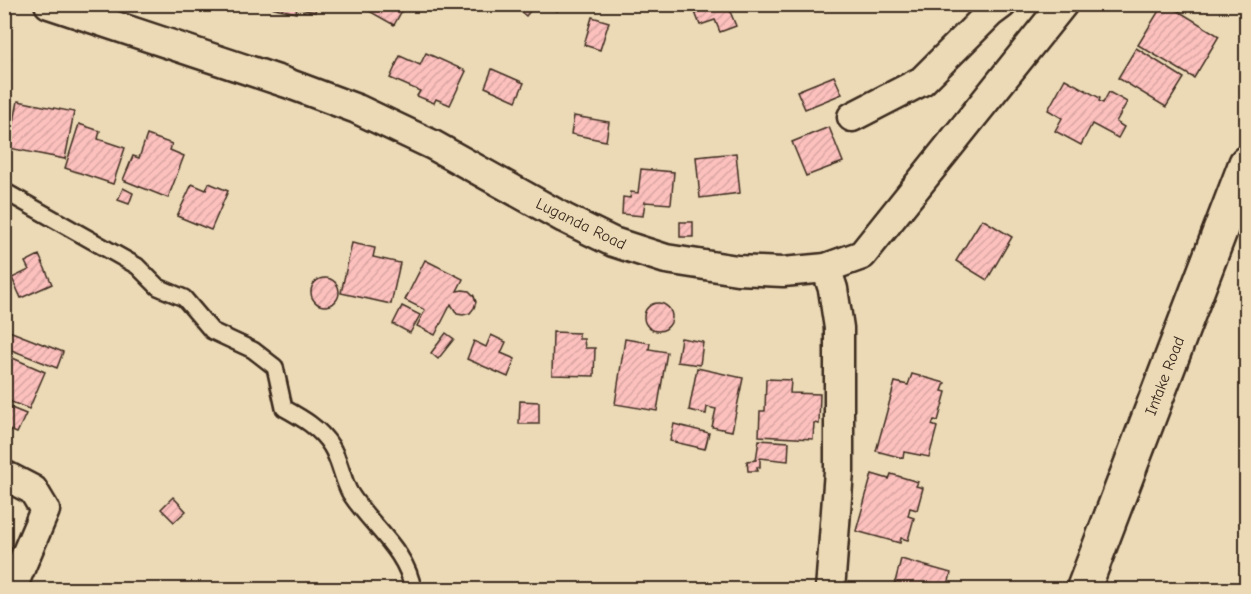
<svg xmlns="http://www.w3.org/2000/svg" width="1251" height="594" font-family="'Comic Neue',sans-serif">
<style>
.building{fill:url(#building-hatch);stroke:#3b2a1e;stroke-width:1.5}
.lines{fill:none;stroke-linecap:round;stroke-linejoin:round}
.lane-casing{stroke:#3b2a1e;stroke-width:20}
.street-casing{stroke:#3b2a1e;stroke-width:33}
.secondary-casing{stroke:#3b2a1e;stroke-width:38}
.lane{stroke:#ecdab7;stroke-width:15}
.street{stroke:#ecdab7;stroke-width:28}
.secondary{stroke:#ecdab7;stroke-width:33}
.labels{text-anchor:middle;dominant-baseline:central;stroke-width:4.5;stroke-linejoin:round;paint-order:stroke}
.street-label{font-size:16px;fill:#3b2a1e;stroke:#ecdab7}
</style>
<defs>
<pattern id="building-hatch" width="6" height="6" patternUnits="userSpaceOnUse" patternTransform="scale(1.5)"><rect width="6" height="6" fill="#fcc0bd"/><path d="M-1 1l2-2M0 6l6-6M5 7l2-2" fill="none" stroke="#d9a5a2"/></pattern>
</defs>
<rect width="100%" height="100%" fill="#ecdab7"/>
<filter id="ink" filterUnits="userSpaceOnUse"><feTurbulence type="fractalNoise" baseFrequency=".0167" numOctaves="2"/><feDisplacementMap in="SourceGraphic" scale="12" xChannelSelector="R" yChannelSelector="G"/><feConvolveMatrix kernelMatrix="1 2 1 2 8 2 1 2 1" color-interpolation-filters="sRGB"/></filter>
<g filter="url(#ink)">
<!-- building -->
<g class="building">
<polygon points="270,4 317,4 315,12 297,8 296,13 270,7"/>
<polygon points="372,4 403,4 405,5 394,25 369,11"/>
<polygon points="512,4 536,4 526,16"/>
<polygon points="550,4 563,4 557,11"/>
<polygon points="698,4 727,4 736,26 720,32 715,20 700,25 693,7"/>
<polygon points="1163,4 1167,4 1219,36 1194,78 1138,45"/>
<polygon points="592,17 609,22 600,50 584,45"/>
<polygon points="1136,48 1184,78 1166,107 1118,78"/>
<polygon points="426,53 466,71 450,105 436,99 434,103 417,96 420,91 390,78 400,56 420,65"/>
<polygon points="4,58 11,58 8,82 4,82"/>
<polygon points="492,69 524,83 516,101 485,87"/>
<polygon points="834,76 842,94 805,109 797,91"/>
<polygon points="1065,79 1100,98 1099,101 1103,103 1109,92 1127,102 1116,122 1124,127 1118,138 1092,124 1081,145 1055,131 1062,118 1048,110"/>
<polygon points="4,96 9,97 7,106 4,106"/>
<polygon points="18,101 74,112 65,159 9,148"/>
<polygon points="574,116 609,122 606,141 571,134"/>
<polygon points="79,124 100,131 98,139 125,148 113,184 65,168"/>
<polygon points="829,127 843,162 806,176 792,142"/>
<polygon points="147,135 172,144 170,150 184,156 168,198 123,180 133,156 139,158"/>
<polygon points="736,153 740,193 700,198 696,157"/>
<polygon points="641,169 674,172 671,204 645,202 643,216 622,214 623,197 630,198 631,192 638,193"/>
<polygon points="209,183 228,191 211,230 177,216 192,184 206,190"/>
<polygon points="123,188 133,193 129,204 118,200"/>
<polygon points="982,219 1012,237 987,280 956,261"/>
<rect x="680" y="222" width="13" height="15"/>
<polygon points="352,243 375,248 373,257 400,263 391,304 341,293"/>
<polygon points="39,255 52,284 21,298 12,278 29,270 25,262"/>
<polygon points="425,260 463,279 457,291 463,290 469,291 474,296 476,302 474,308 470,313 463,315 457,314 451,304 435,335 417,326 425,310 405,300"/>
<circle cx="325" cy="292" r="14"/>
<circle cx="658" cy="317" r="14"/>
<polygon points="402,306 420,315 410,333 393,324"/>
<polygon points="4,329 63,352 57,368 4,347"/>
<polygon points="553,332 579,333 579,339 584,339 585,348 595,348 594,376 552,375"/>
<polygon points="446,333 454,339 438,359 431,353"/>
<polygon points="491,335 506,342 501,353 515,359 508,377 467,359 474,341 486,347"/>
<polygon points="681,338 703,342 700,365 677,362"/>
<polygon points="625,339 650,343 649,349 667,352 657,411 615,404"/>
<polygon points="8,356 45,372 29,409 4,399 4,364"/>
<polygon points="697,368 743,378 732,431 712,427 716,409 707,407 706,414 689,410"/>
<polygon points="912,374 945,383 942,391 946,392 938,421 934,420 932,425 937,427 929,457 904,452 903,458 876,451 895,382 908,385"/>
<polygon points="766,379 791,380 790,393 820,394 819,424 814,423 813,439 759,436 760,411 765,411"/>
<polygon points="520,401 539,402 539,424 519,424"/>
<polygon points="4,405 26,414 17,433 4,428"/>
<polygon points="674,424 709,433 705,449 670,441"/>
<polygon points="759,440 789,442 788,461 760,458 760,467 757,467 758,471 748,471 747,461 756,460"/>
<polygon points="872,474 889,479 891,474 918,482 916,486 923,488 917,510 910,508 908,516 914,518 908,540 901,538 900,543 856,531"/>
<polygon points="173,497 186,511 174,522 161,509"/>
<polygon points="901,559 951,573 947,590 893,590"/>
</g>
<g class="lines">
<!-- lane casing -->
<g class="lane-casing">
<path id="lane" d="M4,191L137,266L158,287L184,298L212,331L253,350L275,367L284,408C302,418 320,428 331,446C340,460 342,479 350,493C369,524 408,551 413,590"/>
</g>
<!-- street casing -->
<g class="street-casing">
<g id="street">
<polyline points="49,4 287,83 357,109 433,145 564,218 613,242 666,259 737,270 783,272 826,268 862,255 1063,4"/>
<polyline points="852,117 922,81 990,13 1002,4"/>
<polyline points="826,268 833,289 839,328 839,471 830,590"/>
<polyline points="4,475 33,490 45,510 11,590"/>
</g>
</g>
<!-- secondary casing -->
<g class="secondary-casing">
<polyline id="secondary" points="1083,590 1246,163"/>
</g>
<!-- lane -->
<use href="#lane" class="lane"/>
<!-- street -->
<use href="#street" class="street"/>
<!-- secondary -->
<use href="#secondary" class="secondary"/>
</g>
</g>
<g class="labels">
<!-- street labels -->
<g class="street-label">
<text transform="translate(581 224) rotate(26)">Luganda Road</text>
<text transform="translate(1165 376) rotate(-69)">Intake Road</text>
</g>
</g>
<!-- margin -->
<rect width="1251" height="594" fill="none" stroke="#ecdab7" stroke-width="24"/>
<rect x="12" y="12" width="1227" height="570" fill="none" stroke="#3b2a1e" stroke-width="2" filter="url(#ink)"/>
</svg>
